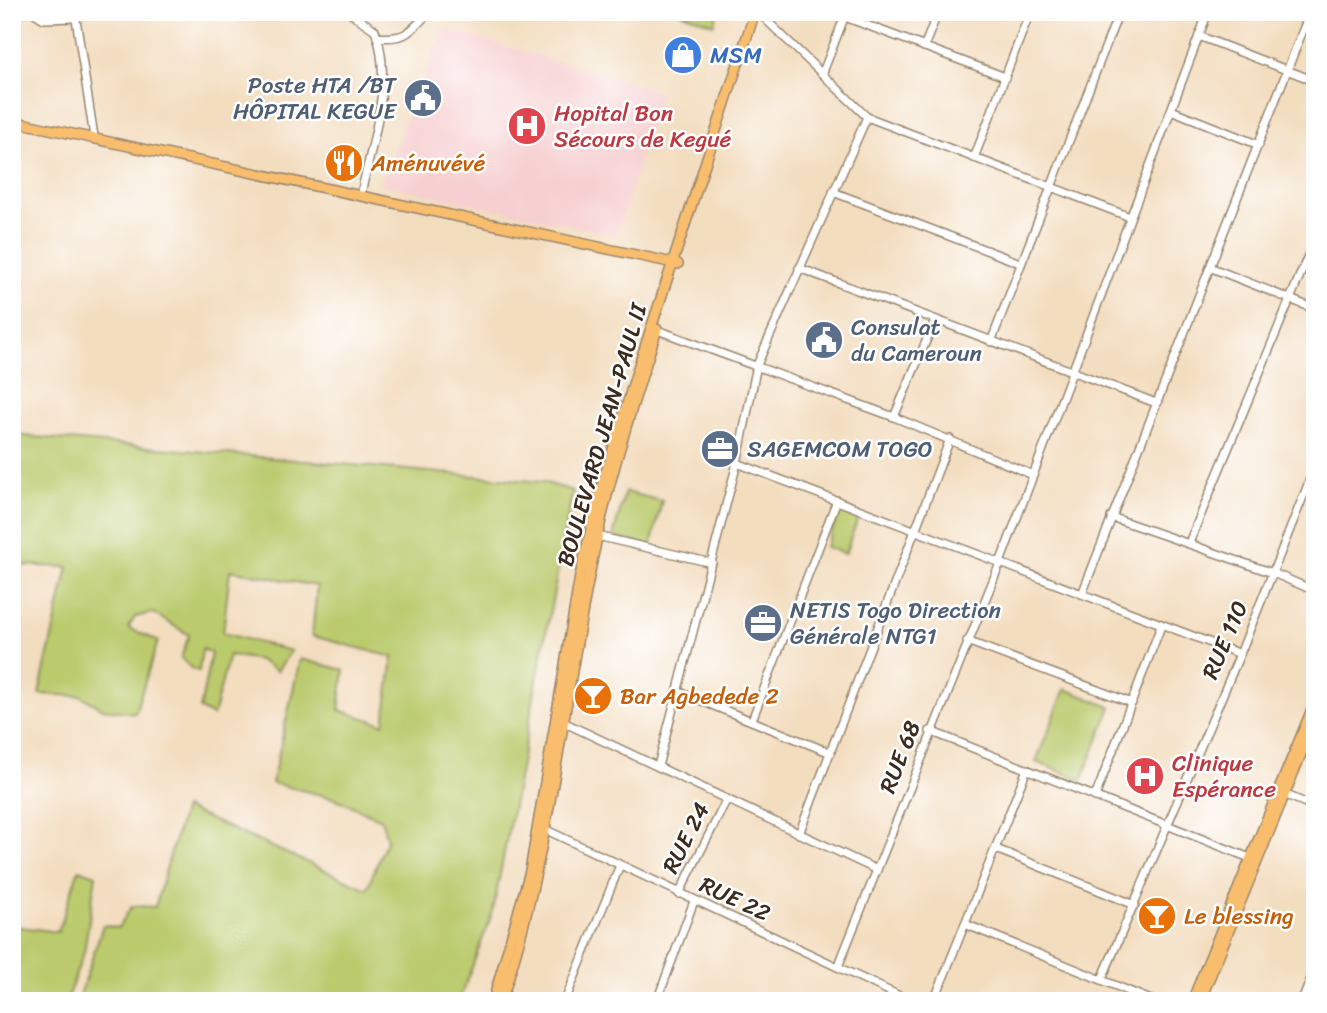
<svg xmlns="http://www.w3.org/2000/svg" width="1327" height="1013" font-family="Sriracha,sans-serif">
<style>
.built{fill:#f7cfd0}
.green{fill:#baca6c;stroke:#7a7a45;stroke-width:2}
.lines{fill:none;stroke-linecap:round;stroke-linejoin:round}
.minor-casing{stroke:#97846e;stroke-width:10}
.major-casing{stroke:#97846e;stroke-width:12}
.minor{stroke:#fff;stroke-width:7}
.major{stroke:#f9be6d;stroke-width:9}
.labels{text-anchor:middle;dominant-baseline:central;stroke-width:5;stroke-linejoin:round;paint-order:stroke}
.shop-label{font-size:23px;fill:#366cbe;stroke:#fff;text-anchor:start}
.service-label{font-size:23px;fill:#4e5e75;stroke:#fff;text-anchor:start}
.health-label{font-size:23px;fill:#be3a42;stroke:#fff;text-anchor:start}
.food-label{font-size:23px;fill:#c56008;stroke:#fff;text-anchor:start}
.street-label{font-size:23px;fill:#3b2a1e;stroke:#fff}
</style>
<rect width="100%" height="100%" fill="#fff"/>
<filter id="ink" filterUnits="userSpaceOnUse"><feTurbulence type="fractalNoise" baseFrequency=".0143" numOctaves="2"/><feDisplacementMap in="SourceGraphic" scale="14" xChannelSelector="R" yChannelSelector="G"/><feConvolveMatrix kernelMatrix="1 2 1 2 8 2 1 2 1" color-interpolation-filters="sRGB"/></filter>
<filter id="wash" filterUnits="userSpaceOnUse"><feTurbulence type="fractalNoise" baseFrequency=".00686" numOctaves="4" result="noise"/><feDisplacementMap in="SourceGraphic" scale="28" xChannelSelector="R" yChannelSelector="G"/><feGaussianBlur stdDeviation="1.57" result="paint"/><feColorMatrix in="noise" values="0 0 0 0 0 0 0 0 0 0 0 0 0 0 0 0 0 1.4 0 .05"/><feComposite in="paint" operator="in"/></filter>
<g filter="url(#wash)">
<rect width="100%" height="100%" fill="#f3ddbf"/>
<!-- built -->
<polygon class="built" points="444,28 661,92 616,235 380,184"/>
<!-- green -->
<g class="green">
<polygon points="679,12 718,12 714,24"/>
<polygon points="12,435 543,482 573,491 493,911 459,1001 78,1001 103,925 118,928 132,906 155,907 184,808 367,889 387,839 381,819 334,798 272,783 300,659 344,670 339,710 384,724 393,657 312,636 317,586 230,570 223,633 291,651 277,671 259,660 229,655 213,716 200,709 211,653 202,649 199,671 192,669 181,658 189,635 153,613 135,617 128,628 158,641 135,713 103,709 81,696 39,694 68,567 12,565"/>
<polygon points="625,492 662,501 651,546 613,537"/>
<polygon points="840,508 859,515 845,554 826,547"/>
<polygon points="1065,689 1111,707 1082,780 1036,762"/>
<polygon points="79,869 96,875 84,952 66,1001 12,1001 12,926 58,932"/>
</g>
</g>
<g filter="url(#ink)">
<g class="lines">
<!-- minor casing -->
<g class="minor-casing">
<g id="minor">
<polyline points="33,12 44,19 75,18"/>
<polyline points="75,12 94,137"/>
<path d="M349,12L375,30C394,82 372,142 361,194"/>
<polyline points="760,14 867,117 1130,217"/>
<polyline points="845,17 1005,77"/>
<polyline points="1199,36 1315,81"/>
<path d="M377,37C406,40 410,32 429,12"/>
<polyline points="924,47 938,12"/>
<polyline points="823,72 846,13"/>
<polyline points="1171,110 1259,145"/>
<polyline points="974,158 1030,12"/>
<polyline points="833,192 1020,263"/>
<polyline points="799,268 1156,403"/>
<polyline points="1212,268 1315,309"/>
<polyline points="652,328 894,417 1033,475"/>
<polyline points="991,342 1119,12"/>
<polyline points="894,417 935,320"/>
<polyline points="737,463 1240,654"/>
<polyline points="1111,517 1273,573 1315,591"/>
<polyline points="597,536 712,563"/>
<polyline points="1189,543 1315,239"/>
<polyline points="1082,594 1310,12"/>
<polyline points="967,641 1132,703"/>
<polyline points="677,691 831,753"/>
<polyline points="752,720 837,500"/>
<polyline points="563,722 877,870"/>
<polyline points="930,731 1255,860"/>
<polyline points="658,766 737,463 757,365 867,117"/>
<polyline points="1284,794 1315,807"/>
<polyline points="1095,797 1161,626"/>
<polyline points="540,827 910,1001"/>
<polyline points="799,834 950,439"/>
<polyline points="996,849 1135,905"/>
<polyline points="679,894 727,799"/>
<polyline points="965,924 1153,1001"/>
<polyline points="838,967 1000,563 1208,12"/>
<polyline points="1102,979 1240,654 1315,467"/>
<polyline points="565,1001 620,865"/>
<polyline points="657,1001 694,901"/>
<polyline points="934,1001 1027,769"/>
<polyline points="1302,1001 1315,969"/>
</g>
</g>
<!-- major casing -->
<g class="major-casing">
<g id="major">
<polyline points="12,121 678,264"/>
<polyline points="493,1001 530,871 580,576 599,495 639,365 755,12"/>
<path d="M501,1001C552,851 563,692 597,538C612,468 635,397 657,329"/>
<polyline points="1192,1001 1315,702"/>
<polyline points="1200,1001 1315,720"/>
</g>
</g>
<!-- minor -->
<use href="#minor" class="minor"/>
<!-- major -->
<use href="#major" class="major"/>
</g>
</g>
<!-- icons -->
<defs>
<g id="shop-disc" transform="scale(2.0125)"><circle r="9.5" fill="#3f7fe0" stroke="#fff"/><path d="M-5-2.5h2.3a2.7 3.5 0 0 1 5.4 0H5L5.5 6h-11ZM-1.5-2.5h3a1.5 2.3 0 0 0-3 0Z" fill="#fff"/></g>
<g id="civic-disc" transform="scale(2.0125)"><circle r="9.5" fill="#5c6f8a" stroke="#fff"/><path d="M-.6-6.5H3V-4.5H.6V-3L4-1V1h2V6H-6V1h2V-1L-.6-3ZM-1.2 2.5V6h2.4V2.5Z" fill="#fff"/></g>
<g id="hospital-disc" transform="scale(2.0125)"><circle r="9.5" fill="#e0444e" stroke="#fff"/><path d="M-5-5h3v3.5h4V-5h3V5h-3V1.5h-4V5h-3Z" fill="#fff"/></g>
<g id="restaurant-disc" transform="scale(2.0125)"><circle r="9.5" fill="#e8710a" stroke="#fff"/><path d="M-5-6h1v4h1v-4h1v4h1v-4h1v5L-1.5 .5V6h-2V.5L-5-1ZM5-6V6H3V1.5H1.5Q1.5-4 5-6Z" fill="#fff"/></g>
<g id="office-disc" transform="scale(2.0125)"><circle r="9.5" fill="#5c6f8a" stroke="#fff"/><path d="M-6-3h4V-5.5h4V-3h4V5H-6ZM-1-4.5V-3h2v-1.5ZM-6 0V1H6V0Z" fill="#fff"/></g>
<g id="bar-disc" transform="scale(2.0125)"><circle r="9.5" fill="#e8710a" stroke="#fff"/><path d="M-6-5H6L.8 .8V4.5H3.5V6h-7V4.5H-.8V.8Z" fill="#fff"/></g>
</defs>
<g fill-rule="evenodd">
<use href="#shop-disc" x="683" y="55"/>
<use href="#civic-disc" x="423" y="98"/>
<use href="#hospital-disc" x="527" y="126"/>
<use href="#restaurant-disc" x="344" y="163"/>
<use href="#civic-disc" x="824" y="340"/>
<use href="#office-disc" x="720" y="449"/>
<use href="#office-disc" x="763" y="623"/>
<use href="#bar-disc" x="593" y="696"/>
<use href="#hospital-disc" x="1145" y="776"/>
<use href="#bar-disc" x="1157" y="916"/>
</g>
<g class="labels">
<!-- shop labels -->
<g class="shop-label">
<text x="710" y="55">MSM</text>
</g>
<!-- service labels -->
<g class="service-label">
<text x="396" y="85" text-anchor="end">Poste HTA /BT<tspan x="396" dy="26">HÔPITAL KEGUE</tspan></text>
<text x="851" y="327">Consulat<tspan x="851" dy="26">du Cameroun</tspan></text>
<text x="747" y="449">SAGEMCOM TOGO</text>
<text x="790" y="610">NETIS Togo Direction<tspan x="790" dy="26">Générale NTG1</tspan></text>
</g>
<!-- health labels -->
<g class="health-label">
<text x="554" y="113">Hopital Bon<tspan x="554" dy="26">Sécours de Kegué</tspan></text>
<text x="1172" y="763">Clinique<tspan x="1172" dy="26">Espérance</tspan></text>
</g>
<!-- food labels -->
<g class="food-label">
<text x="371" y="163">Aménuvévé</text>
<text x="620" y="696">Bar Agbedede 2</text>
<text x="1184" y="916">Le blessing</text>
</g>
<!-- street labels -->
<g class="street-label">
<text transform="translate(602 435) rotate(-74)">BOULEVARD JEAN-PAUL II</text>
<text transform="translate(1225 640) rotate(-67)">RUE 110</text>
<text transform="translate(900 757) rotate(-69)">RUE 68</text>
<text transform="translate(686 838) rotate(-63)">RUE 24</text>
<text transform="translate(735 899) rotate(25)">RUE 22</text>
</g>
</g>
<!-- margin -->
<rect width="1327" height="1013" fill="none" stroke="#fff" stroke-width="42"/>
</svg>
